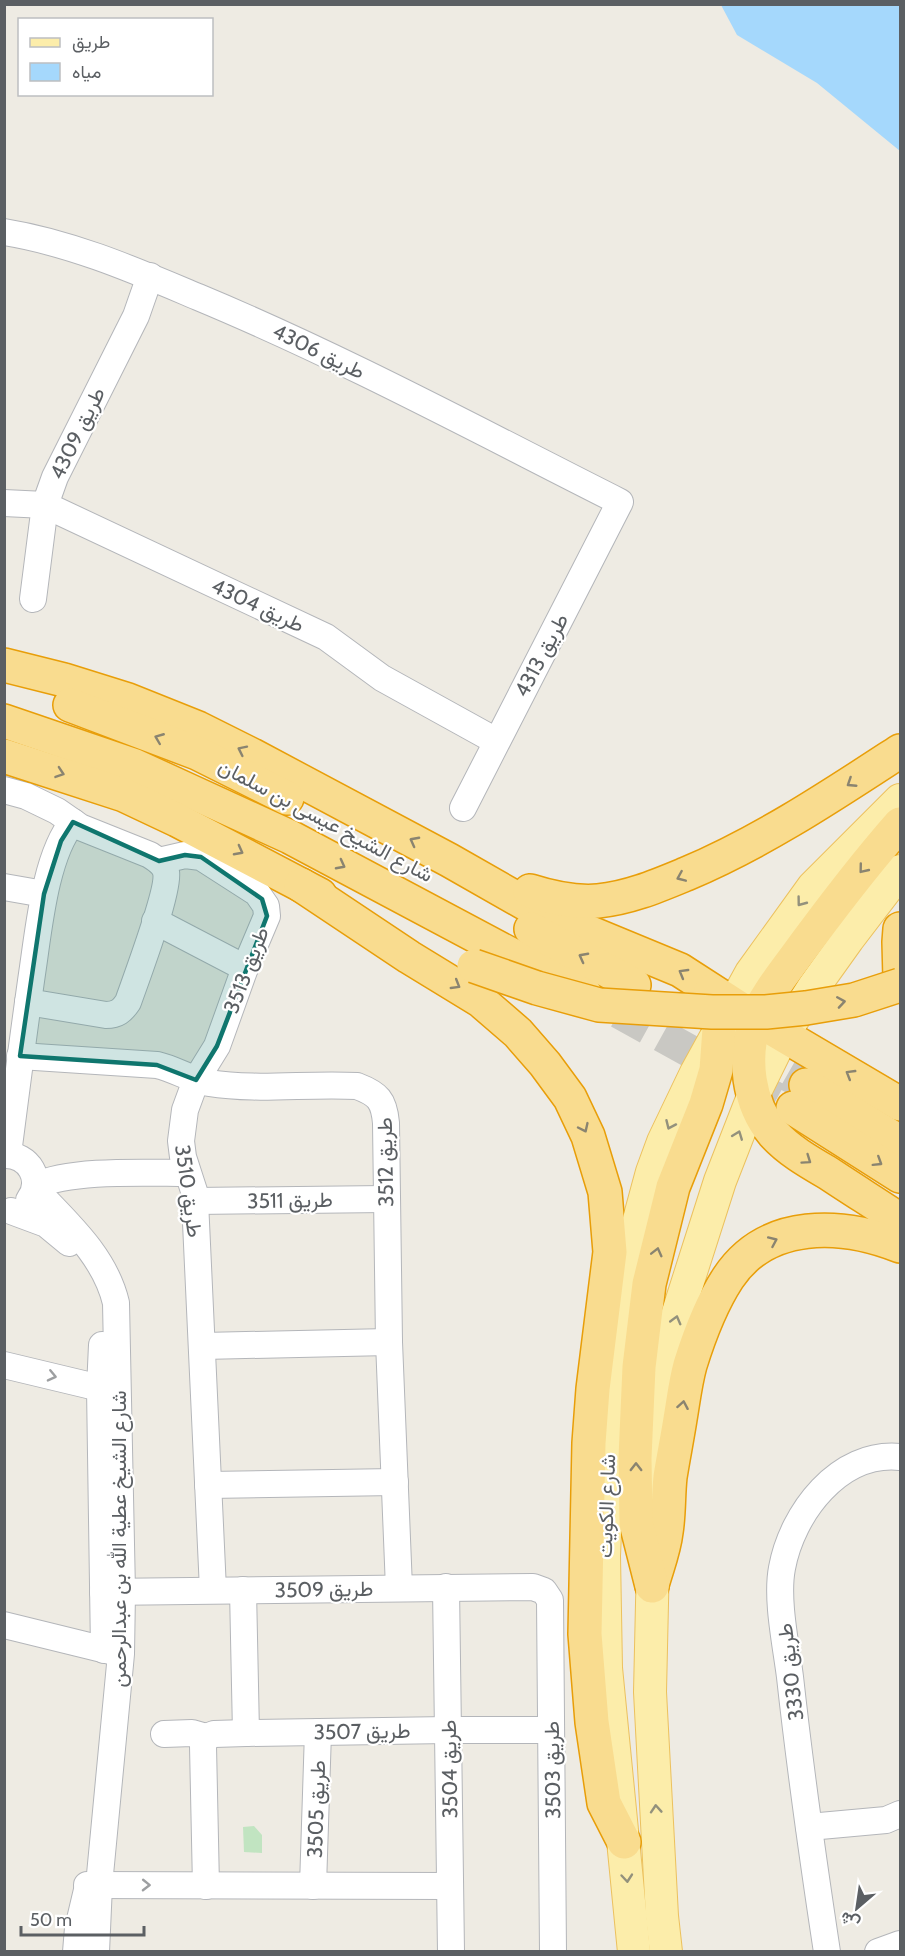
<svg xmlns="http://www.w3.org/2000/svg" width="905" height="1956" font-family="Cabin,Vazirmatn,sans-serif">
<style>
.green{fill:#c1e4c1}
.water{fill:#a5d8fc}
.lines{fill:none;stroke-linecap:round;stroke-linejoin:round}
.highway-tunnel{stroke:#c9c8c3;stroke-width:33;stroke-dasharray:33 16;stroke-linecap:butt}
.minor-casing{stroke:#b4b6ba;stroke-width:28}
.major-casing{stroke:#ecc15e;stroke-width:34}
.highway-casing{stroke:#e89e09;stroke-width:36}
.minor{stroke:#fff;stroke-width:26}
.major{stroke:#fcedaa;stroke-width:32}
.highway{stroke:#f9dc8f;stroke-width:33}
.highway-bridge-casing{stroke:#e89e09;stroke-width:36;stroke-linecap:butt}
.highway-bridge{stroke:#f9dc8f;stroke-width:33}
.oneway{stroke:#8a8470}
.oneway2{stroke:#93917c}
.oneway3{stroke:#9d9fa1}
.marked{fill:#0f766e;fill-opacity:0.2;stroke:#0f766e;stroke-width:4.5;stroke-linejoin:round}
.labels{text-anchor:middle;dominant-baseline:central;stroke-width:4.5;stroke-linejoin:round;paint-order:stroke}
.street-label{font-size:21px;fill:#5b5f63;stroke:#fff}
</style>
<rect width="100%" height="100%" fill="#eeebe3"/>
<!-- green -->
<polygon class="green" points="254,1826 262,1835 262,1853 244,1852 243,1827"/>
<!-- water -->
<polygon class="water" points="721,5 900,5 900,151 817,83 737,35"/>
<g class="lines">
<!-- highway-tunnel -->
<g class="highway-tunnel">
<polyline points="619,1012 793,1108"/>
<polyline points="745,1050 806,1085"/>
</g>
<!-- minor casing -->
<g class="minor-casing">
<g id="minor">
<path d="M4,232C72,243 136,271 198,297C342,357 481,432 620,502L463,808"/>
<polyline points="4,503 45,505 326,637 382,678 496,741"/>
<polyline points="33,599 45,505 55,477 136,316 150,276"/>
<path d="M4,790L26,796L57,811L80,827L150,855C157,860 164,863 166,872C170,889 136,979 128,1002C122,1011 117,1015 106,1015L28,1002"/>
<polyline points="159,861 185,855 201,857 257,893 266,906 267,916 245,968 217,1046 196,1080 185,1110 181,1141 183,1157 194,1191 195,1201 213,1590"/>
<polyline points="4,887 44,894"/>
<polyline points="155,921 245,968"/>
<path d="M20,1056L157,1065C175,1069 191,1080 209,1083C258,1091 308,1083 357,1086C378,1094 384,1100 386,1123L389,1342L399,1588"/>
<path d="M8,1154C16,1092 24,1029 33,967C39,926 46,854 73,822"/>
<path d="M4,1155C29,1154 44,1180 29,1200"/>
<path d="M35,1186C71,1169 146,1173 187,1173"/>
<path d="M35,1189C67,1223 105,1256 116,1303L122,1592L121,1654L99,1885L96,1952"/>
<polyline points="195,1201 386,1199"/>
<polyline points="11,1211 46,1224 69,1243"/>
<polyline points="102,1345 100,1388 104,1650"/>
<polyline points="203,1346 389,1342"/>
<polyline points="4,1365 100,1388"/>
<polyline points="208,1485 395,1482"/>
<polyline points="446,1587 451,1952"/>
<polyline points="243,1590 246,1733"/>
<polyline points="103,1592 533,1587 544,1591 550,1600 553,1952"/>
<polyline points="4,1625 118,1653"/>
<polyline points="164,1734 192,1733 206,1737 214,1734 246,1733 448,1730 551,1730"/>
<polyline points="809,1827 886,1820 900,1814"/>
<polyline points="87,1885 450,1886"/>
<polyline points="206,1886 203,1746 206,1737"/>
<polyline points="313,1886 318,1732"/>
<polyline points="76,1952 78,1928 87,1890"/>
<path d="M827,1952C813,1860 800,1768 790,1677C786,1645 776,1599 782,1568C792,1513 839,1451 900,1457"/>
<polyline points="878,1952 900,1944"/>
</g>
</g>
<!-- major casing -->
<g class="major-casing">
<g id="major">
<polyline points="656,1489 660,1410 674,1325 720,1181 754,1094 783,1035 813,988 848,939 900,871"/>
<polyline points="653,1559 650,1692 662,1916 666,1952"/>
<polyline points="634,1952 606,1668 604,1556 611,1390 615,1348 630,1253 652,1172 663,1142 696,1073 751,973 813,887 900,800"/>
</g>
</g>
<!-- highway casing -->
<g class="highway-casing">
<g id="highway">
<polyline points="4,665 64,680 128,700 198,728 252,755 449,860 542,913 680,970 756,1019 900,1104"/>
<polyline points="70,705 197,753 287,798"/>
<polyline points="4,721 133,765 192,792 290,837 585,994"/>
<polyline points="4,756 124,795 177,820 320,895"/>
<path d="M900,824C863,866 829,911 796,956C783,974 762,1000 755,1021C743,1058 748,1103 773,1133C788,1150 809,1162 828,1173C852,1189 876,1204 900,1220"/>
<polyline points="301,885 409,957 481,1001 518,1033 545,1064 570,1098 588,1136 605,1192 610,1252 593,1389 589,1443 585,1634 592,1722 604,1803 624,1842"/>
<path d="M530,891C552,898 575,903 598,901C629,898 657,886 686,874C762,842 831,796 900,751"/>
<polyline points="531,929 634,985"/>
<polyline points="900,929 899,942 900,979"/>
<polyline points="806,1085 900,1142"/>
<polyline points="793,1108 900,1176"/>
<path d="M652,1585C657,1567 664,1550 666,1532C669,1514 668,1495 670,1477C673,1458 677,1438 680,1419C683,1402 685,1383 690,1365C699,1336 711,1304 728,1278C767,1219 842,1223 900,1246"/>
<polyline points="652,1586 636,1523 635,1458 639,1367 649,1284 673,1187 706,1104 716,1070 719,1029 711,991"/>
</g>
</g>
<!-- minor -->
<use href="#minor" class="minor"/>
<!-- major -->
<use href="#major" class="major"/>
<!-- highway -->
<use href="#highway" class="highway"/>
<!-- highway-bridge casing -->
<g class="highway-bridge-casing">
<polyline id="highway-bridge" points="474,966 537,988 599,1005 712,1012 766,1012 806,1008 854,1000 900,985"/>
</g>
<!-- highway-bridge -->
<use href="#highway-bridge" class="highway-bridge"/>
</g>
<!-- one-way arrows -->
<defs><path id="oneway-chevron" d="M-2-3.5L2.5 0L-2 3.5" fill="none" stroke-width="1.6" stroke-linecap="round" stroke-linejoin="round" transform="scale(1.5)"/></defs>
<g class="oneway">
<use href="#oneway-chevron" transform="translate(159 738) rotate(-158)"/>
<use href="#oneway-chevron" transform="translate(242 750) rotate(-154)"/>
<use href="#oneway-chevron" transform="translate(60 773) rotate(19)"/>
<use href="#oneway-chevron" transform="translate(851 783) rotate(147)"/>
<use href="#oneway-chevron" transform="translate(414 841) rotate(-152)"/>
<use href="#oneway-chevron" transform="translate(239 851) rotate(28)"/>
<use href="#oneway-chevron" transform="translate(341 865) rotate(28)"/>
<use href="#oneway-chevron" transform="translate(863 869) rotate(129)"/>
<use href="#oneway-chevron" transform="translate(681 877) rotate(157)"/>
<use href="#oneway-chevron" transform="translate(583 957) rotate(-152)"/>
<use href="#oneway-chevron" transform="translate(683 973) rotate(-150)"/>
<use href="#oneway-chevron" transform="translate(456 985) rotate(31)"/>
<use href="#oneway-chevron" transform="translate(841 1002) rotate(-9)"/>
<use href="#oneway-chevron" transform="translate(850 1074) rotate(-149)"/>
<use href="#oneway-chevron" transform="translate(584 1128) rotate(65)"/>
<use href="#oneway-chevron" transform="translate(807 1160) rotate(35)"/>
<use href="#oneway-chevron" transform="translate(878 1162) rotate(32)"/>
<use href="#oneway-chevron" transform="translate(773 1241) rotate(-24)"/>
<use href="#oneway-chevron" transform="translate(657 1252) rotate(-76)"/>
<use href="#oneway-chevron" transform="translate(683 1405) rotate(-80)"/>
<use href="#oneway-chevron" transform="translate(636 1467) rotate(-90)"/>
</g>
<g class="oneway2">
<use href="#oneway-chevron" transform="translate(801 902) rotate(127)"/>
<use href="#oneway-chevron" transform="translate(670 1125) rotate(114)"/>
<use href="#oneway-chevron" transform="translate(738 1135) rotate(-69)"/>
<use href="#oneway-chevron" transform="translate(676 1320) rotate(-75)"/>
<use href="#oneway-chevron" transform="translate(656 1809) rotate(-94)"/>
<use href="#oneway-chevron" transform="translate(627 1878) rotate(85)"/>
</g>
<g class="oneway3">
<use href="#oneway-chevron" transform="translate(52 1376) rotate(13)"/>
<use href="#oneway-chevron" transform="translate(146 1885) rotate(1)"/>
</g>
<!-- marked area -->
<path class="marked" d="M73,822L159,861L185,855L201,857L262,899L267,916L217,1046L196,1080L157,1065L20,1056L44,894L61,841Z"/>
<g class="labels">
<!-- street labels -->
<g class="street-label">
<text transform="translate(319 351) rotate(26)">طريق 4306</text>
<text transform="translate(77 433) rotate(-64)">طريق 4309</text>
<text transform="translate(258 605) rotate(25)">طريق 4304</text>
<text transform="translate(541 655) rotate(-62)">طريق 4313</text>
<text transform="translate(326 820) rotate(28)">شارع الشيخ عيسى بن سلمان</text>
<text transform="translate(246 970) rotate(-69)">طريق 3513</text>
<text transform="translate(385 1162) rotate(-91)">طريق 3512</text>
<text transform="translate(189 1191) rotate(82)">طريق 3510</text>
<text transform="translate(290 1200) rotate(-1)">طريق 3511</text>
<text transform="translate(606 1506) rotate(-88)">شارع الكويت</text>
<text transform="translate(118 1539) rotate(-90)">شارع الشيخ عطية الله بن عبدالرحمن</text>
<text transform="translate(324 1589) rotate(-1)">طريق 3509</text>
<text transform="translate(790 1672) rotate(-97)">طريق 3330</text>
<text transform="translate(362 1731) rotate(-1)">طريق 3507</text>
<text transform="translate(449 1769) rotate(-91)">طريق 3504</text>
<text transform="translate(552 1770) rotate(-91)">طريق 3503</text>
<text transform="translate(316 1809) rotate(-88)">طريق 3505</text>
</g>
</g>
<!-- border -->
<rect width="905" height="1956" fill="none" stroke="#5b5f63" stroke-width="12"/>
<!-- legend -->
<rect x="18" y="18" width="195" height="78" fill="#ffffff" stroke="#bdbfc1" stroke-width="1.5"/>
<rect x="30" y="38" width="30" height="9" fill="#fcedaa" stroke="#bdbfc1" stroke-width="1.5"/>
<text x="72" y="48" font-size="18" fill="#5b5f63">طريق</text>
<rect x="30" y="63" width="30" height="18" fill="#a5d8fc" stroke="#bdbfc1" stroke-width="1.5"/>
<text x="72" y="78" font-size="18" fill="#5b5f63">مياه</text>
<!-- north arrow -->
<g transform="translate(857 1908) rotate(209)" stroke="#ffffff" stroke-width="4.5" paint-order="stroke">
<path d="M0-4.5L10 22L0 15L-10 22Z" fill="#5b5f63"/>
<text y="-9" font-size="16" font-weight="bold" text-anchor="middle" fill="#5b5f63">ش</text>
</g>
<!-- scale -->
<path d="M21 1926v9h123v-9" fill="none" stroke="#5b5f63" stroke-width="3"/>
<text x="30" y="1926" font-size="18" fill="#5b5f63" stroke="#ffffff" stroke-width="4.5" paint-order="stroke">50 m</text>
</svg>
